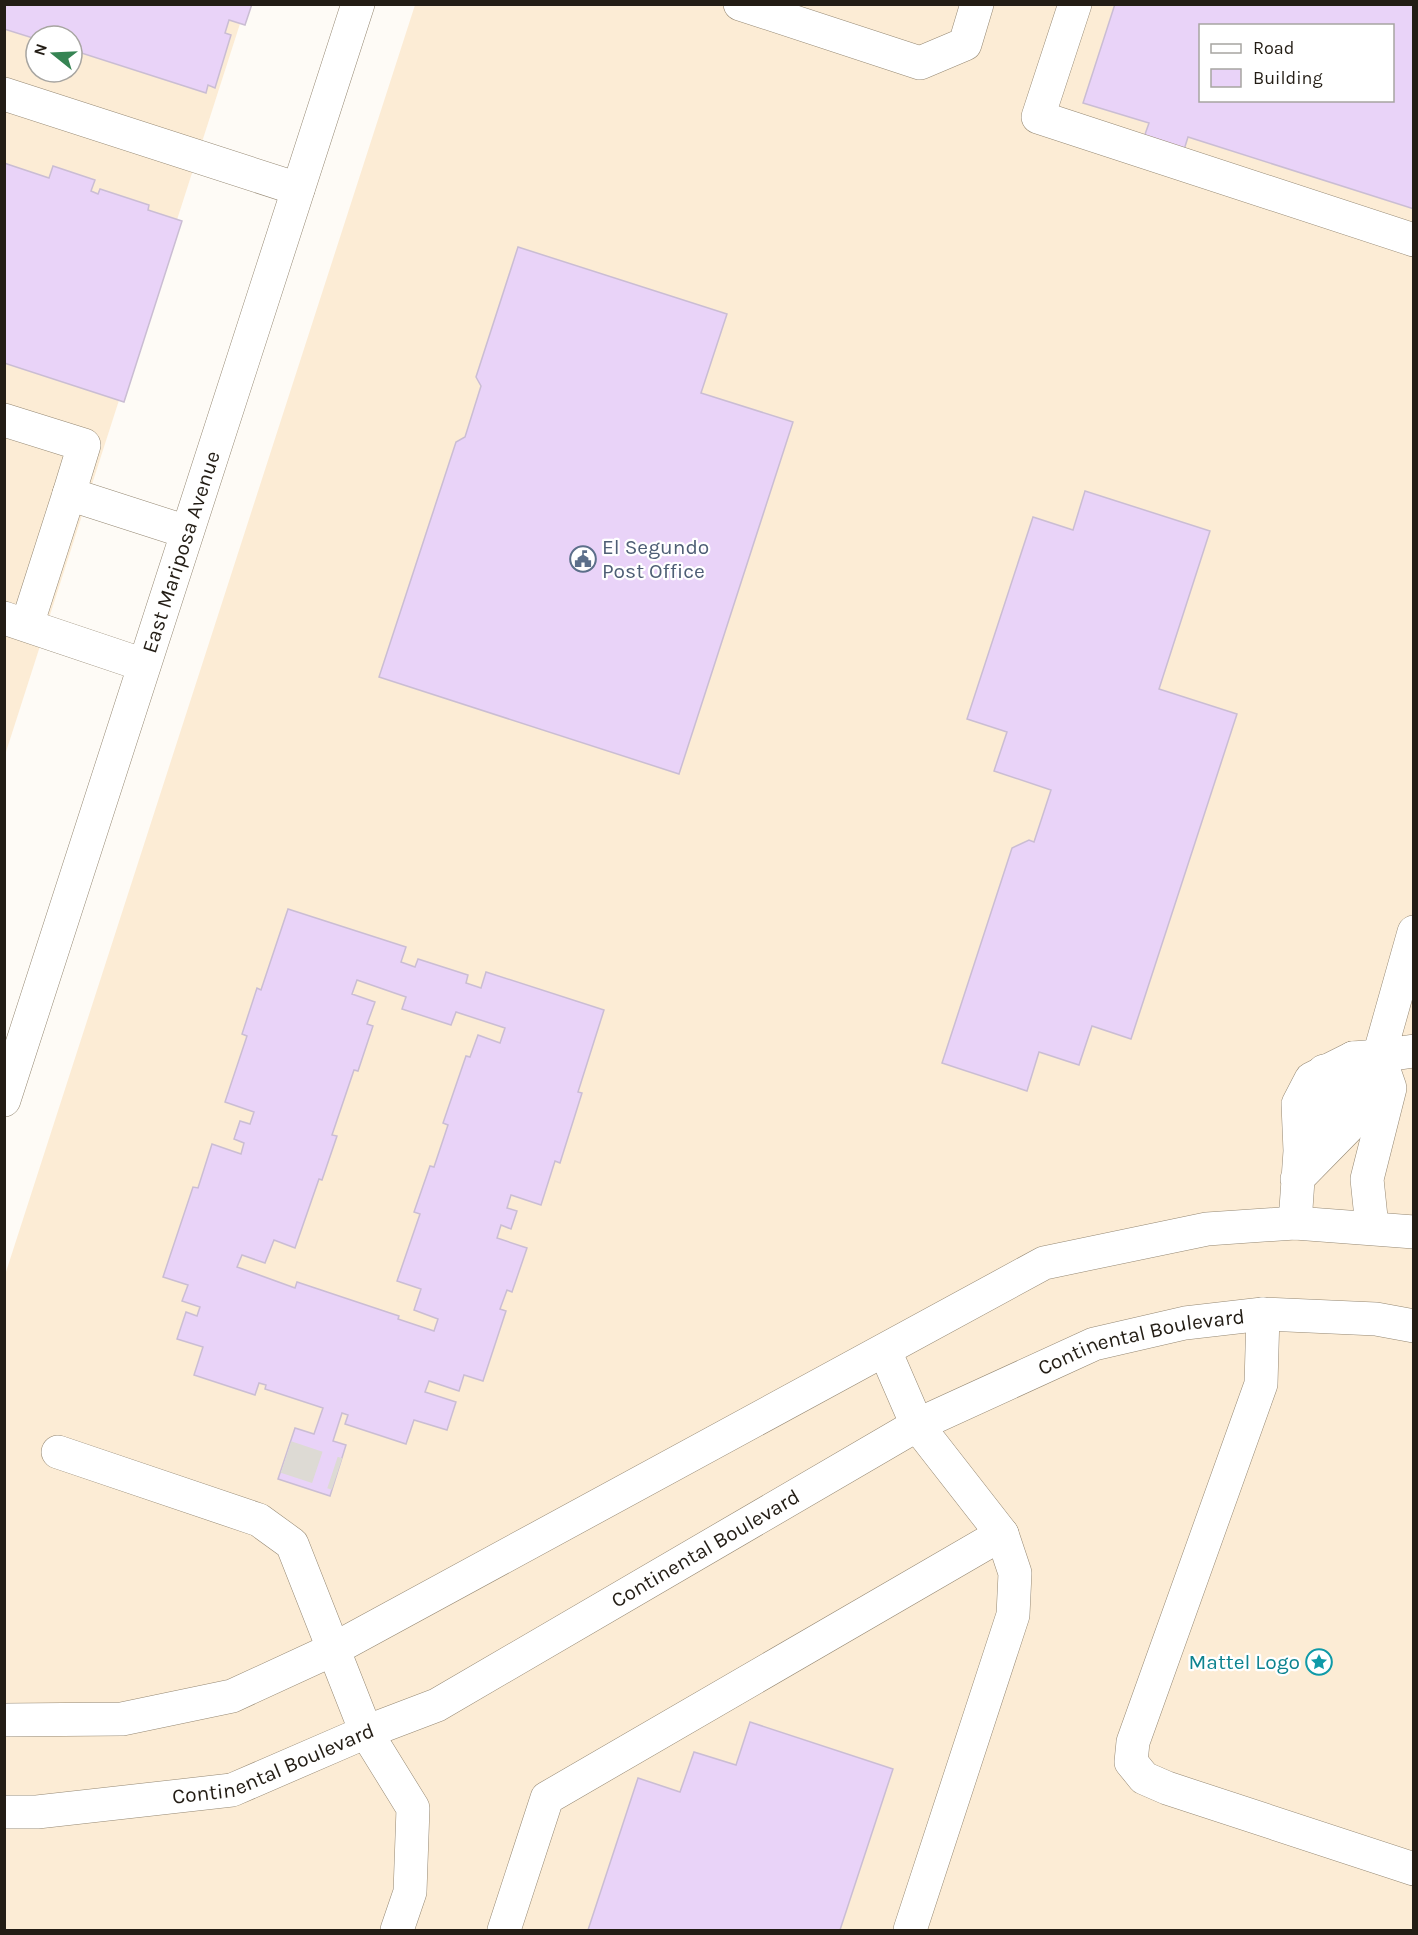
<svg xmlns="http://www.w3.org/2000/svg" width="1418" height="1935" font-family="Karla,sans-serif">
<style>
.built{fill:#fcecd5;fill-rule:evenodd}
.building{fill:#e9d3f8;stroke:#cabdd3;stroke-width:1.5;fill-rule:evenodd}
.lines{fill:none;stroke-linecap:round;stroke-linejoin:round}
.minor-tunnel{stroke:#dddad4;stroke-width:33;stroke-dasharray:33 16;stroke-linecap:butt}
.minor-casing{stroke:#958873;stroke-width:34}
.minor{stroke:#fff;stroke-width:33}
.labels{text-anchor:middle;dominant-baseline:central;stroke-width:4.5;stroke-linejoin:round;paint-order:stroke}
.service-label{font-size:21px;fill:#4e5e75;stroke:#fff;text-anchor:start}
.street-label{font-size:21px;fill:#231d15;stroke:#fff}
.culture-label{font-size:21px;fill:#0d838f;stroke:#fff;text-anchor:end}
</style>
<rect width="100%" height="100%" fill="#fefbf6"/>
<!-- built -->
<g class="built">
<path d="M5,5H246L5,755ZM36,36H72V72H36Z"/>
<path d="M415,5H1413V1930H5V1275ZM1200,26H1392V100H1200Z"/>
</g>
<!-- building -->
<g class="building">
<polygon points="4,4 252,4 245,25 229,20 225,33 231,35 215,88 208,85 206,93 72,50 72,36 36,36 36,39 4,29"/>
<path d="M1115,4H1414V209L1188,137L1183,153L1143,140L1149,123L1083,103ZM1200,26H1392V100H1200Z"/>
<polygon points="4,163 49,178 53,166 95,180 91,191 98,194 100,189 149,205 148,210 182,221 124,402 4,363"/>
<polygon points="518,247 727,314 701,393 793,422 679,774 379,677 456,442 465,437 481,386 476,377"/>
<polygon points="1085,491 1210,531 1159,689 1237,714 1131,1039 1092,1026 1079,1065 1039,1052 1027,1091 942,1063 1012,848 1029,840 1034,842 1051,790 994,771 1007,732 967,719 1033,517 1073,530"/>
<path d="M288,909L406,947L401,962L415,967L418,959L468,975L466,983L481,988L486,972L604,1010L578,1092L582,1093L560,1163L555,1161L541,1205L511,1195L507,1208L517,1211L511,1229L501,1225L497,1238L527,1248L512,1292L507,1290L500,1309L506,1311L483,1381L464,1375L459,1391L429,1381L425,1392L456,1402L447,1430L414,1420L406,1444L345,1424L348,1415L342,1413L333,1441L346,1445L330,1496L278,1479L295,1428L314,1434L323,1408L265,1389L266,1385L259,1383L255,1395L194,1375L203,1347L177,1339L186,1312L197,1316L200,1307L182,1301L188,1285L163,1277L193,1187L198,1188L212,1144L241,1154L244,1143L234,1139L240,1121L250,1124L254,1112L225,1102L247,1036L242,1034L257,988L261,990ZM357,980L406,997L402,1009L451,1025L456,1012L505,1028L500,1043L478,1035L470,1057L466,1056L443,1123L448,1125L434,1167L430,1166L414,1212L420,1214L397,1281L421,1289L414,1310L438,1319L434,1331L398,1319L399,1316L297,1282L295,1288L237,1267L242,1255L265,1263L274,1240L295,1248L319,1179L322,1180L337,1136L332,1135L354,1070L358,1071L373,1026L367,1024L375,1002L352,994Z"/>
<polygon points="750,1722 893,1769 840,1930 588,1930 638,1778 680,1792 694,1752 736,1765"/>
</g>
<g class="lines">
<!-- minor-tunnel -->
<polyline class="minor-tunnel" points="286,1457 337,1474"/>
<!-- minor casing -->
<g class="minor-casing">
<g id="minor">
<polyline points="740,4 920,63 965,44 977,4"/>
<polyline points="1075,4 1038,117 1414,240"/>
<polyline points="4,94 298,189"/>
<polyline points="4,420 84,445 69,494 187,532"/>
<polyline points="4,618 144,665"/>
<polyline points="27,625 69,494"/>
<polyline points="1414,932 1379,1056 1414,1051"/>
<polyline points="1353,1058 1379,1056 1390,1088 1367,1179 1372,1227"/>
<path id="s1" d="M4,1100L358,4"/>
<polyline points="1301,1149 1326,1104 1333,1085 1324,1071"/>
<polyline points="1295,1223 1300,1151 1298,1104 1311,1079 1353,1058 1363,1080 1348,1127 1297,1179"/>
<polyline points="1263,1314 1261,1384 1133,1742 1131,1762 1144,1778 1167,1788 1414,1869"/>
<polyline points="885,1351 917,1425 1002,1534 1015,1573 1013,1615 910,1930"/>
<polyline points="58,1452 259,1520 292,1544 366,1732 413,1808 410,1892 397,1930"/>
<polyline points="4,1720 122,1719 232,1696 334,1649 1044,1263 1207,1229 1295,1223 1414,1232"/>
<path id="s2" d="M4,1812H37L232,1790L366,1732L437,1705L917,1425L1094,1344L1185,1323L1263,1314L1376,1319L1414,1326"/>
<polyline points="504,1930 547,1798 1002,1534"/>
</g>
</g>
<!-- minor -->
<use href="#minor" class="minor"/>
</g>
<!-- icons -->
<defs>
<g id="civic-ring" transform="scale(1.35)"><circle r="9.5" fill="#fff" stroke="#5c6f8a" stroke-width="1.5"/><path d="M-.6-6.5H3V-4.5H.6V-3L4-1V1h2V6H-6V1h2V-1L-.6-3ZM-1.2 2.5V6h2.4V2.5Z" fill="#5c6f8a"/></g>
<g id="sight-ring" transform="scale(1.35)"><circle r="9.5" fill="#fff" stroke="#0f9aa8" stroke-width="1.5"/><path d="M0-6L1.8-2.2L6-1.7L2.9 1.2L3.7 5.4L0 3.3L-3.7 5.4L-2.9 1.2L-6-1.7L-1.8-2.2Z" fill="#0f9aa8"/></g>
</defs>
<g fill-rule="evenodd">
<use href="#civic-ring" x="583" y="559"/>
<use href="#sight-ring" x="1319" y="1662"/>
</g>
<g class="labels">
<!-- service labels -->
<g class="service-label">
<text x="602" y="547">El Segundo<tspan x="602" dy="24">Post Office</tspan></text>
</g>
<!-- street labels -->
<g class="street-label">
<text stroke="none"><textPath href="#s1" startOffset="576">East Mariposa Avenue</textPath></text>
<text stroke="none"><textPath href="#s2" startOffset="1248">Continental Boulevard</textPath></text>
<text stroke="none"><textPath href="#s2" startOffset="762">Continental Boulevard</textPath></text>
<text stroke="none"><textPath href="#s2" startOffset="276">Continental Boulevard</textPath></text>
</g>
<!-- culture labels -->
<g class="culture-label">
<text x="1300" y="1662">Mattel Logo</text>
</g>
</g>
<!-- border -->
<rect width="1418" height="1935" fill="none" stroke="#231d15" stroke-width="12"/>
<!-- legend -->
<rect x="1199" y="24" width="195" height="78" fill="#ffffff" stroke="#a7a5a1" stroke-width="1.5"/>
<rect x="1211" y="44" width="30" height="9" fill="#ffffff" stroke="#a7a5a1" stroke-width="1.5"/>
<text x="1253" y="54" font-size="18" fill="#231d15">Road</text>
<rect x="1211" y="69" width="30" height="18" fill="#e9d3f8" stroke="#a7a5a1" stroke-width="1.5"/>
<text x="1253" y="84" font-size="18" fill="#231d15">Building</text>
<!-- north arrow -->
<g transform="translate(54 54) rotate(288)"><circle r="28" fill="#ffffff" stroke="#a7a5a1" stroke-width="1.5"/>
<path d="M0-4.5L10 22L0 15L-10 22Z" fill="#368453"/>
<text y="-9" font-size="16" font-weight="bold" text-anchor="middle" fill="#231d15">N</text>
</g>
</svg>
